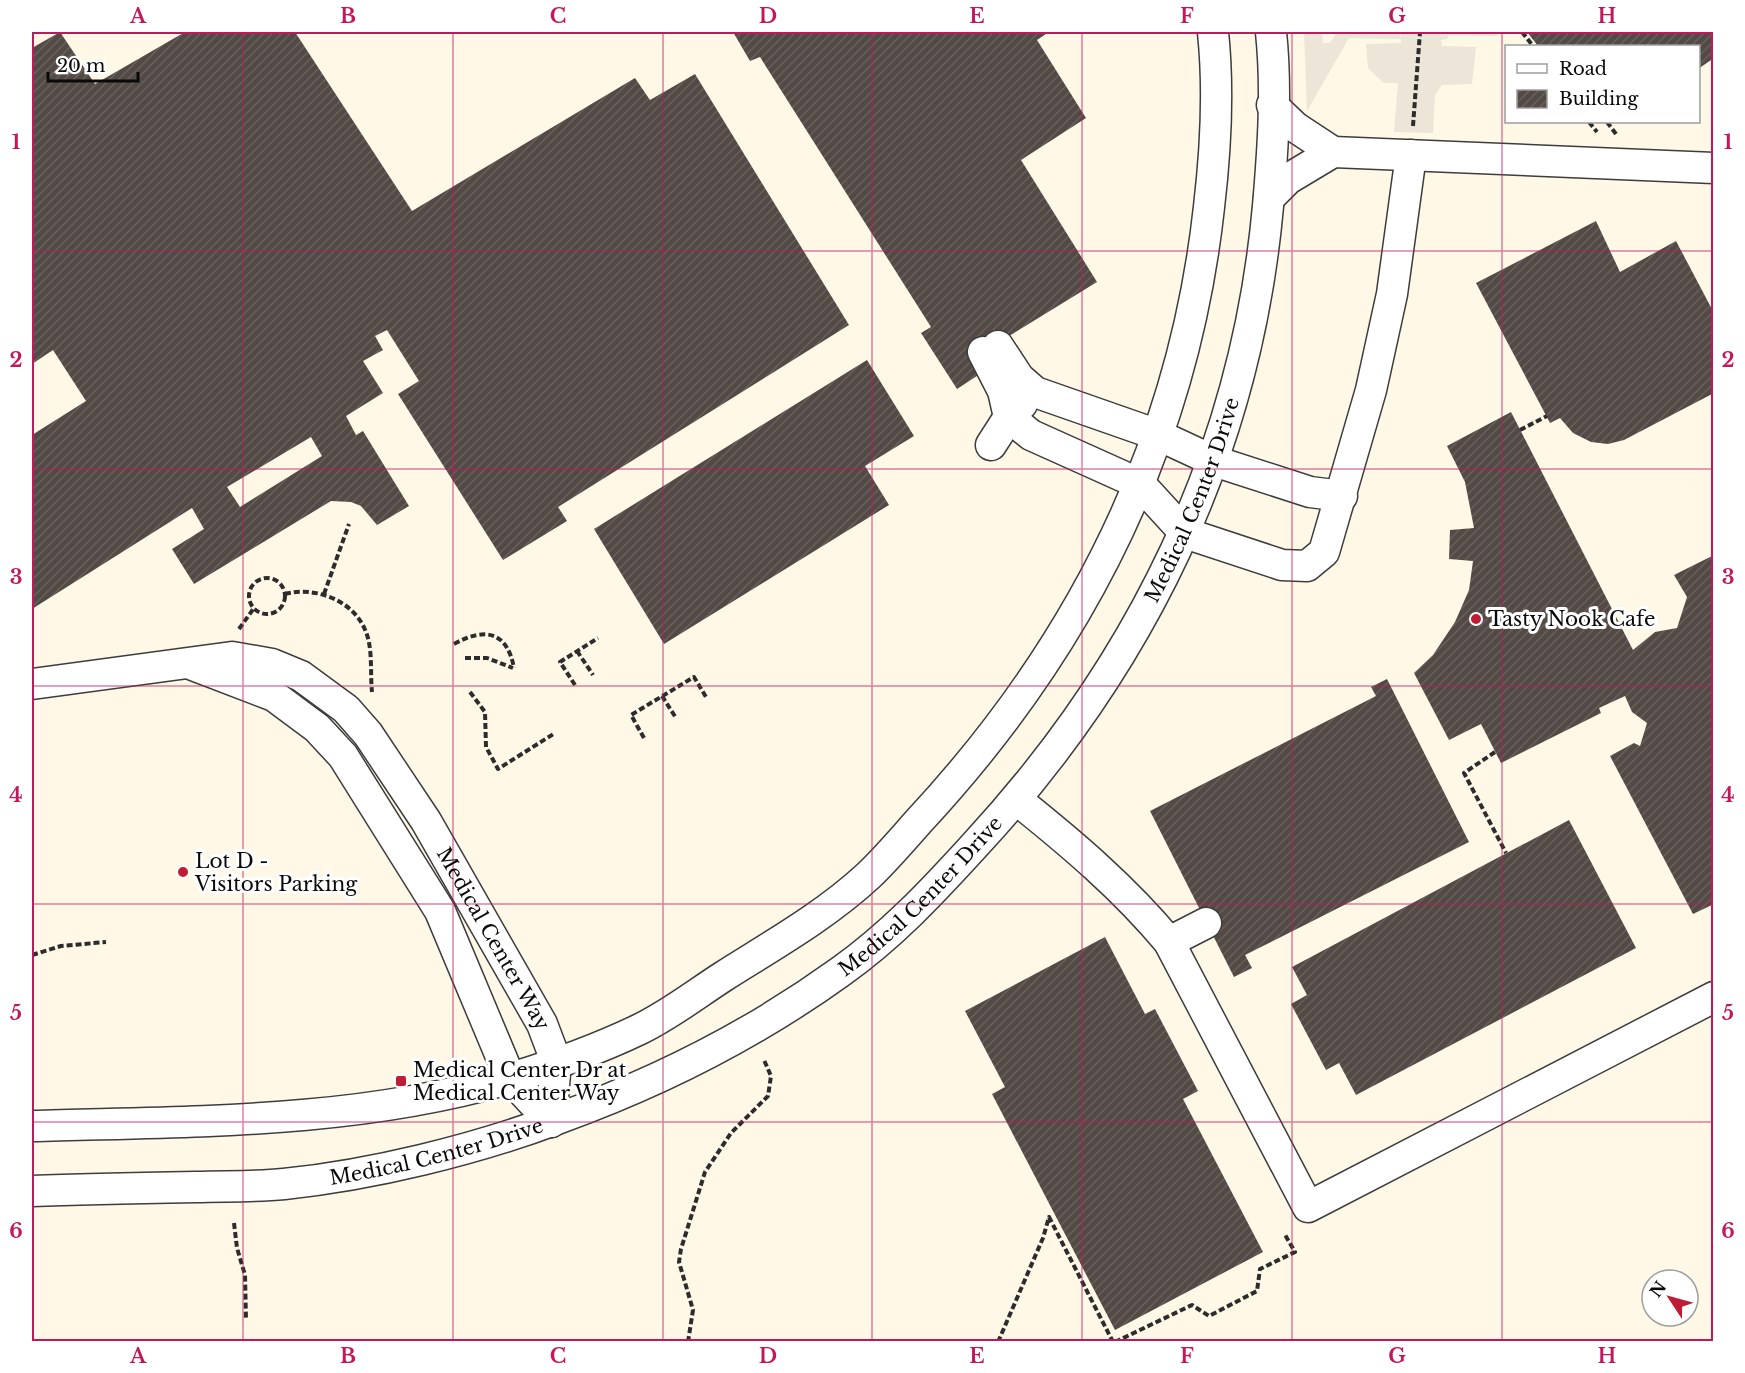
<svg xmlns="http://www.w3.org/2000/svg" width="1745" height="1373" font-family="'Libre Baskerville',serif">
<style>
.plaza{fill:#ede5d7}
.building{fill:url(#building-hatch);fill-rule:evenodd}
.lines{fill:none;stroke-linecap:round;stroke-linejoin:round}
.minor-casing{stroke:#3d3d3d;stroke-width:33}
.path{stroke:#2c2c2c;stroke-width:4;stroke-dasharray:6 3;stroke-linecap:butt}
.minor{stroke:#fff;stroke-width:30}
.grid{fill:none;stroke:#c2185b;stroke-width:1.5;stroke-opacity:0.55}
.poi-dot{fill:#bf1d35;stroke:#fff;stroke-width:2}
.labels{text-anchor:middle;dominant-baseline:central;stroke-width:6;stroke-linejoin:round;paint-order:stroke}
.street-label{font-size:20px;fill:#0a0a0a;stroke:#fff}
.poi-label{font-size:20px;fill:#0a0a0a;stroke:#fff;text-anchor:start}
.neatline{fill:none;stroke:#c2185b;stroke-width:2}
.grid-label{font-size:20px;text-anchor:middle;font-weight:bold;fill:#c2185b}
</style>
<defs>
<pattern id="building-hatch" width="6" height="6" patternUnits="userSpaceOnUse" patternTransform="scale(1.5)"><rect width="6" height="6" fill="#534a46"/><path d="M-1 1l2-2M0 6l6-6M5 7l2-2" fill="none" stroke="#67605c"/></pattern>
</defs>
<rect width="100%" height="100%" fill="#fff8e7"/>
<!-- plaza -->
<polygon class="plaza" points="1304,32 1322,32 1323,43 1330,43 1337,32 1503,32 1496,36 1449,35 1447,39 1441,40 1442,46 1476,47 1472,84 1442,85 1435,95 1433,133 1394,132 1398,83 1384,83 1368,68 1366,44 1401,43 1401,39 1349,38 1307,111"/>
<!-- building -->
<g class="building">
<path d="M60,32L95,84L185,32H295L412,211L635,78L650,100L695,74L849,325L558,507L567,521L503,560L398,394L419,381L387,330L375,336L383,350L363,361L383,393L346,416L356,435L363,431L409,506L377,525L361,506L351,502L331,501L194,584L172,549L204,529L192,508L32,609V435L86,401L53,350L32,364V48ZM311,437L322,456L240,507L227,487Z"/>
<polygon points="733,32 1049,32 1037,40 1086,118 1021,160 1097,282 983,352 983,372 957,389 921,333 931,327 760,57 750,61"/>
<polygon points="1527,32 1714,32 1714,58 1698,69 1698,46 1538,46"/>
<polygon points="1596,221 1620,272 1676,241 1714,313 1714,393 1624,440 1608,444 1591,442 1573,433 1560,418 1550,423 1476,283"/>
<polygon points="867,360 914,436 865,466 889,505 664,644 594,529"/>
<polygon points="1511,412 1633,650 1655,632 1677,628 1687,597 1674,575 1714,555 1714,904 1693,914 1610,756 1634,743 1640,746 1647,723 1632,712 1625,696 1599,708 1601,713 1501,763 1481,724 1449,740 1414,673 1433,655 1455,622 1469,590 1473,561 1449,559 1450,530 1474,528 1465,482 1447,446"/>
<polygon points="1387,679 1469,842 1245,955 1252,968 1234,977 1150,811 1376,696 1371,687"/>
<polygon points="1569,820 1636,948 1356,1095 1339,1063 1326,1070 1291,1004 1307,995 1292,967"/>
<polygon points="1105,937 1145,1014 1155,1009 1198,1091 1183,1099 1263,1252 1115,1330 992,1094 1005,1087 965,1011"/>
</g>
<g class="lines">
<!-- minor casing -->
<g class="minor-casing">
<g id="minor">
<polyline points="1333,152 1714,168"/>
<polyline points="1269,198 1288,179 1333,152 1295,127 1272,105"/>
<polyline points="998,346 1019,378 1035,392 1158,435 1214,461 1310,492 1342,496"/>
<polyline points="983,352 1003,391 1009,417 1031,435 1140,484 1185,533 1282,565 1307,566 1324,552 1371,390 1392,294 1411,155"/>
<polyline points="991,445 1009,417 1022,404"/>
<polyline points="193,665 274,696 317,728 343,756 440,911 510,1078 551,1122"/>
<path id="s1" d="M32,684L232,657L272,664L301,676L346,709L368,734L426,821L542,1024L556,1061L551,1122"/>
<path d="M1017,800C1072,844 1124,888 1169,942L1308,1207L1714,997"/>
<polyline points="1169,942 1206,923"/>
<path d="M32,1126C191,1121 353,1124 508,1079C551,1066 598,1049 638,1030C668,1016 696,994 724,976C773,945 826,915 868,876C886,859 902,840 918,822C1081,647 1183,445 1209,207C1216,148 1219,90 1213,32"/>
<path id="s2" d="M32,1191C86,1189 141,1188 196,1187C225,1186 255,1187 284,1184C372,1175 474,1150 557,1119C657,1083 754,1034 840,972C891,936 933,891 974,846C1141,666 1246,452 1268,206C1273,149 1277,89 1271,32"/>
</g>
</g>
<!-- path -->
<g class="path">
<polyline points="1522,32 1533,46"/>
<polyline points="1589,122 1597,132"/>
<polyline points="1607,122 1616,134"/>
<polyline points="1413,126 1420,32"/>
<polyline points="1520,430 1547,416"/>
<circle cx="267" cy="596" r="18"/>
<path d="M285,594C315,586 354,600 366,632C373,650 370,673 372,692"/>
<polyline points="324,594 349,524"/>
<polyline points="239,629 254,608"/>
<path d="M454,644C485,627 507,631 514,668"/>
<polyline points="577,651 593,675"/>
<polyline points="465,658 487,658 513,668"/>
<polyline points="575,685 560,662 598,638"/>
<polyline points="470,692 485,712 486,747 498,769 555,733"/>
<polyline points="662,696 676,718"/>
<polyline points="644,738 631,715 694,677 706,697"/>
<polyline points="1495,752 1464,773 1506,853"/>
<polyline points="32,955 61,946 106,942"/>
<polyline points="234,1223 237,1248 245,1275 246,1320"/>
<polyline points="688,1342 693,1310 679,1262 681,1249 705,1172 731,1133 768,1096 771,1076 764,1060"/>
<polyline points="998,1342 1043,1238 1049,1217 1113,1342"/>
<polyline points="1115,1342 1192,1305 1209,1316 1257,1291 1260,1269 1295,1252 1284,1233"/>
</g>
<!-- minor -->
<use href="#minor" class="minor"/>
</g>
<!-- grid -->
<path class="grid" d="M243,32V1342M453,32V1342M663,32V1342M872,32V1342M1082,32V1342M1292,32V1342M1502,32V1342M32,251H1714M32,469H1714M32,686H1714M32,904H1714M32,1122H1714"/>
<!-- markers -->
<g class="poi-dot">
<circle cx="1476" cy="619" r="6"/>
<circle cx="183" cy="872" r="6"/>
<rect x="395" y="1075" width="12" height="12" rx="3"/>
</g>
<g class="labels">
<!-- street labels -->
<g class="street-label">
<text stroke="none"><textPath href="#s2" startOffset="1450">Medical Center Drive</textPath></text>
<text stroke="none"><textPath href="#s2" startOffset="964">Medical Center Drive</textPath></text>
<text stroke="none"><textPath href="#s1" startOffset="603">Medical Center Way</textPath></text>
<text stroke="none"><textPath href="#s2" startOffset="408">Medical Center Drive</textPath></text>
</g>
<!-- poi labels -->
<g class="poi-label">
<text x="1488" y="619">Tasty Nook Cafe</text>
<text x="195" y="861">Lot D -<tspan x="195" dy="23">Visitors Parking</tspan></text>
<text x="413" y="1070">Medical Center Dr at<tspan x="413" dy="23">Medical Center Way</tspan></text>
</g>
</g>
<!-- border -->
<rect width="1745" height="1373" fill="none" stroke="#ffffff" stroke-width="66"/>
<!-- legend -->
<rect x="1505" y="45" width="195" height="78" fill="#ffffff" stroke="#9d9d9d" stroke-width="1.5"/>
<rect x="1517" y="64" width="30" height="9" fill="#ffffff" stroke="#9d9d9d" stroke-width="1.5"/>
<text x="1559" y="75" font-size="18" fill="#0a0a0a">Road</text>
<rect x="1517" y="90" width="30" height="18" fill="url(#building-hatch)" stroke="#9d9d9d" stroke-width="1.5"/>
<text x="1559" y="105" font-size="18" fill="#0a0a0a">Building</text>
<!-- north arrow -->
<g transform="translate(1670 1298) rotate(306)"><circle r="28" fill="#ffffff" stroke="#9d9d9d" stroke-width="1.5"/>
<path d="M0-4.5L10 22L0 15L-10 22Z" fill="#bf1d35"/>
<text y="-9" font-size="16" font-weight="bold" text-anchor="middle" fill="#0a0a0a">N</text>
</g>
<!-- scale -->
<path d="M48 72v9h90v-9" fill="none" stroke="#0a0a0a" stroke-width="3"/>
<text x="57" y="72" font-size="18" fill="#0a0a0a" stroke="#ffffff" stroke-width="4.5" paint-order="stroke">20 m</text>
<rect x="33" y="33" width="1679" height="1307" class="neatline"/>
<g class="grid-label">
<text x="138" y="23">A</text>
<text x="348" y="23">B</text>
<text x="558" y="23">C</text>
<text x="768" y="23">D</text>
<text x="977" y="23">E</text>
<text x="1187" y="23">F</text>
<text x="1397" y="23">G</text>
<text x="1607" y="23">H</text>
<text x="16" y="149">1</text>
<text x="1728" y="149">1</text>
<text x="16" y="367">2</text>
<text x="1728" y="367">2</text>
<text x="16" y="584">3</text>
<text x="1728" y="584">3</text>
<text x="16" y="802">4</text>
<text x="1728" y="802">4</text>
<text x="16" y="1020">5</text>
<text x="1728" y="1020">5</text>
<text x="16" y="1238">6</text>
<text x="1728" y="1238">6</text>
<text x="138" y="1363">A</text>
<text x="348" y="1363">B</text>
<text x="558" y="1363">C</text>
<text x="768" y="1363">D</text>
<text x="977" y="1363">E</text>
<text x="1187" y="1363">F</text>
<text x="1397" y="1363">G</text>
<text x="1607" y="1363">H</text>
</g>
</svg>
